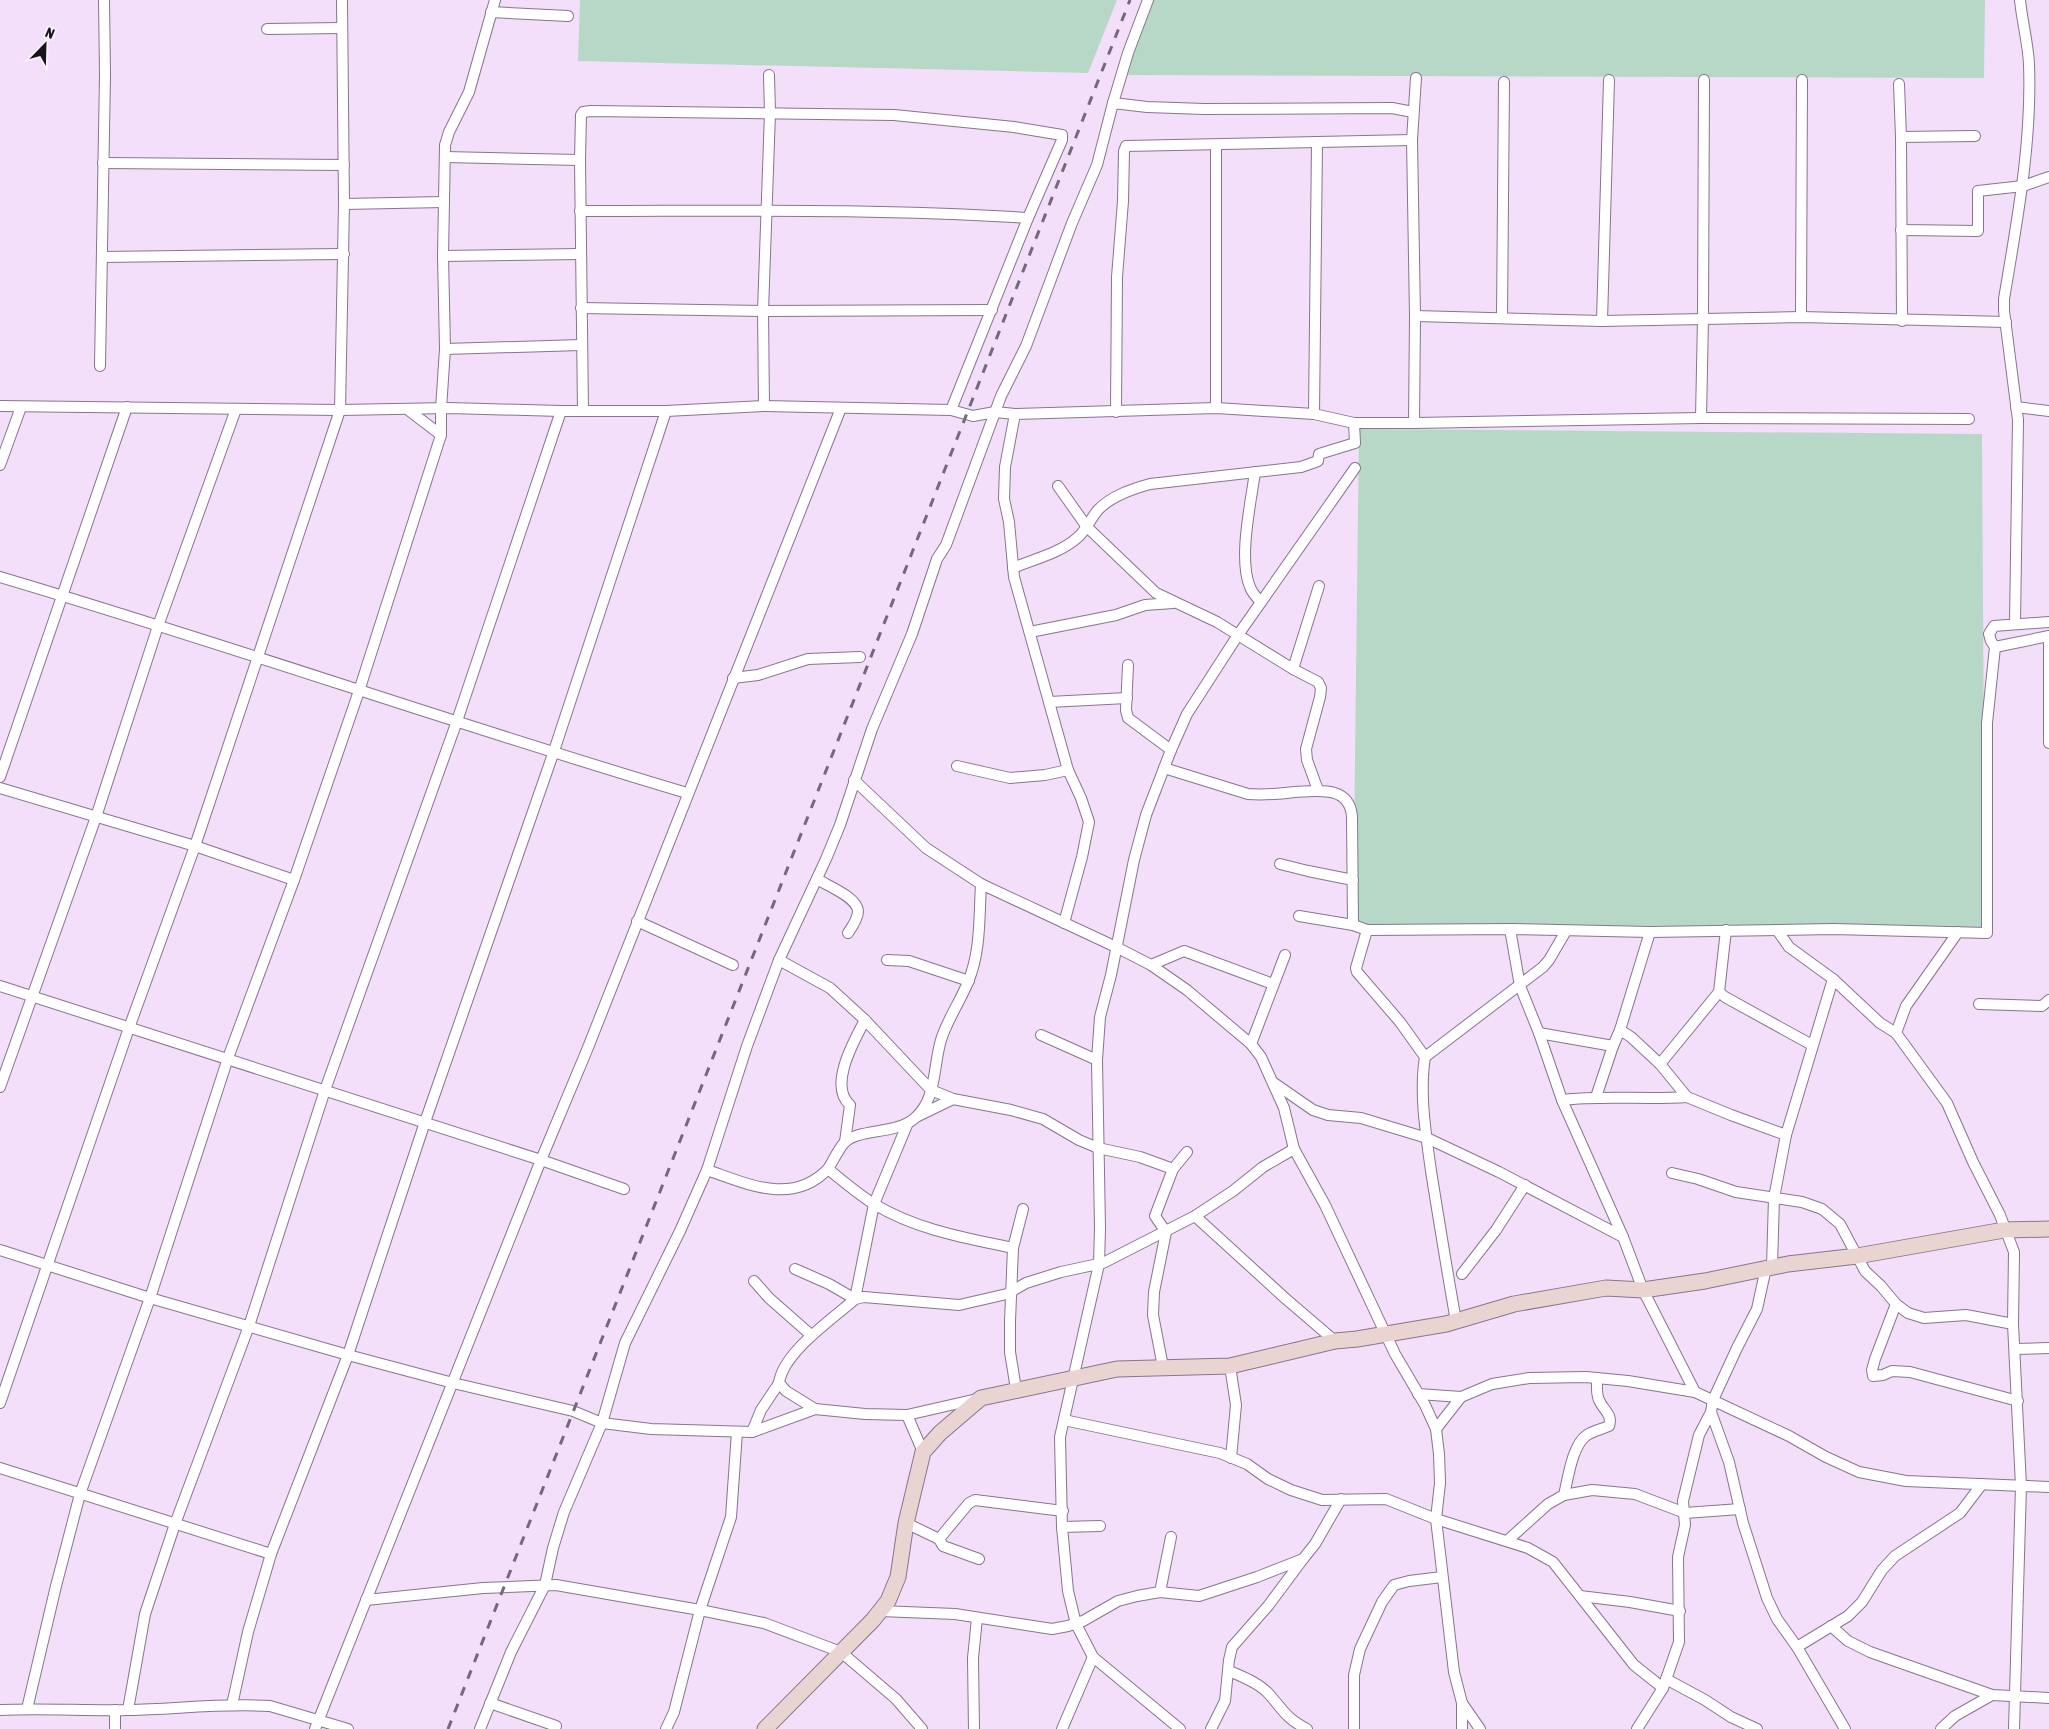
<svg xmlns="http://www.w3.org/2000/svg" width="2049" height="1729" font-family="'Asap Condensed',sans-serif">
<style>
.green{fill:#b8d8c7}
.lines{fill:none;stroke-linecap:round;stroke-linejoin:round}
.street-casing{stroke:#87758d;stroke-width:12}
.secondary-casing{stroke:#87758d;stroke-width:17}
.street{stroke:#fff;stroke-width:10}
.secondary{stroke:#ead4d2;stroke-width:15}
.rail{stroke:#756879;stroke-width:3;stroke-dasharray:9 9;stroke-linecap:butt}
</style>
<rect width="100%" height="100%" fill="#f3dffa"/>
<!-- green -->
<g class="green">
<polygon points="580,0 1117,0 1088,73 578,61"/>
<polygon points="1152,0 1985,0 1984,78 1122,75"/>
<polygon points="1359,429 1982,434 1985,927 1353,925"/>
</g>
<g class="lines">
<!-- street casing -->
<g class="street-casing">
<g id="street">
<polyline points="491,12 568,16"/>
<polyline points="267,29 342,28"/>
<polyline points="1899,84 1901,137 1902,321"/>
<polyline points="1113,103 1128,53 1148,0"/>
<polyline points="1901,137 1975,136"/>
<polyline points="445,157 580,160"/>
<polyline points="103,163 344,165"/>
<polyline points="344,204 444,202"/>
<path d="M580,211C729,211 879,208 1028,218"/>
<polyline points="1901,230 1978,231 1978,191 2023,186 2049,177"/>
<polyline points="443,256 581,254"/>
<polyline points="102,257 344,254"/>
<polyline points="581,308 763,311 992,310"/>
<polyline points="1415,316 1602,321 1801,317 2006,322"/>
<polyline points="1801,317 1802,80"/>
<polyline points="1502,318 1504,82"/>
<polyline points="1602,321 1609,80"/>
<polyline points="445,349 581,345"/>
<polyline points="100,366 105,74 104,0"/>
<polyline points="0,406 340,410 449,408 561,411 666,411 764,406 951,410 973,416 995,412 1015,414 1216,408 1314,414 1354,423 1414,423 1701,418 1969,419"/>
<polyline points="764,406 763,311 770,113 769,75"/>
<polyline points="2016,407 2049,411"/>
<polyline points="1216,408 1216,145"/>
<polyline points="407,409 441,435"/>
<polyline points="583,411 580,160 581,115 583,112 591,111 894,115 1014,127 1062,135 1062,140 1028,218 951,410"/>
<polyline points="1116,412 1117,277 1123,201 1124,151 1126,146 1412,140"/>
<polyline points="1015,414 1005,467 1004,499 1009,522 1014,577 1068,770 1081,798 1089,822 1082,857 1064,923"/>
<polyline points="1314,414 1317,143"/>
<polyline points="1701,418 1703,318 1704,80"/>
<polyline points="1414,423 1415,316 1412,140 1416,78"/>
<polyline points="0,465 21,407"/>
<path d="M1255,472C1251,502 1238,559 1250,587C1252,593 1257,598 1261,602"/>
<polyline points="1058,486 1087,527 1156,593 1217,622 1293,669 1318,682 1321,688 1320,697 1306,749 1307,760 1318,790"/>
<path d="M1013,568C1034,559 1060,553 1077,538C1086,531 1090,519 1098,510C1111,496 1132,489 1150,484L1301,467L1318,461L1319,454L1355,443L1354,423"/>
<path d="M0,577C230,645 457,725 687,793"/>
<path d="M2015,624L2018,420L2004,311V299C2017,221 2032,143 2029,64C2028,43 2022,21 2020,0"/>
<polyline points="1030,632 1116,615 1145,605 1173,603"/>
<polyline points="2049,636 2049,743"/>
<polyline points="1995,647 2049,636"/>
<polyline points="1128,665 1126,710 1128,718 1171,750"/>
<polyline points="1293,669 1319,586"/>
<polyline points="733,678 758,675 808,659 860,657"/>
<polyline points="1049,702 1127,698"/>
<polyline points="957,766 1010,778 1045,775 1068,770"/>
<path d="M1164,768L1248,794C1263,795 1279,794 1295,792C1318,791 1349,785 1352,816L1353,925"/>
<polyline points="0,777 127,407"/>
<polyline points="854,780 926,848 981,884 1116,947 1151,965 1187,990 1251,1044 1261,1057 1284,1108 1294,1149 1325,1205 1395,1354 1425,1405 1436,1429 1439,1454 1440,1483 1436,1519 1454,1672 1462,1703 1462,1729"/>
<polyline points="0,788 195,846 294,880"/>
<polyline points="1280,864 1308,871 1353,880"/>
<path d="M817,879C828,886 857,897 858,911C858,919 852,927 848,933"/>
<polyline points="1299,916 1353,925 1367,930"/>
<polyline points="637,921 733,965"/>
<polyline points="1510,929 1520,986 1539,1033 1562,1100 1623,1237"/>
<polyline points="1958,932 1906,1006 1896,1033 1947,1103 1973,1162 2000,1215 2014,1252 2013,1324 2021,1486 2014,1729"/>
<polyline points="779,960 830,988 865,1020 931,1090 953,1099 1011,1110 1043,1119 1079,1140 1098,1148 1140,1157 1173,1169"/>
<polyline points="887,960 909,961 969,981"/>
<polyline points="1151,965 1184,951 1273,984"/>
<polyline points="1833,979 1880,1023 1896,1033"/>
<polyline points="0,986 541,1160 624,1189"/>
<polyline points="1719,992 1725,997 1812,1045"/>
<polyline points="1979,1004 2042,1006 2049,1000"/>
<polyline points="1620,1030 1650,932"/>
<polyline points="1539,1033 1613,1046 1620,1030 1631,1037 1660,1064 1687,1097 1731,1115 1786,1135"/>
<polyline points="1041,1035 1097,1060"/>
<polyline points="1251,1044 1285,955"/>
<polyline points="1425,1057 1543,967 1549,960 1566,931"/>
<polyline points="1660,1064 1719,992 1726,930"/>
<polyline points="1274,1083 1313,1110 1328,1115 1361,1118 1427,1138 1499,1172 1623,1237 1643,1290 1695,1392"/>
<polyline points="0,1087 96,817 158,626 236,409"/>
<polyline points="1596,1097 1613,1046"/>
<path d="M1562,1100C1604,1095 1645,1100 1687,1097"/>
<polyline points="918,1116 953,1099"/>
<path d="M845,1142L850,1105C828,1086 854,1041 865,1020"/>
<path d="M828,1169C833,1161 838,1150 844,1143C858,1128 896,1135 915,1118C937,1099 933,1066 941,1040C947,1020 960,1002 968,982C981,951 979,917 981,884"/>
<path d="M707,1170C748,1184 792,1206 828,1169C843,1181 858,1194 874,1204C917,1230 966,1238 1013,1248"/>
<polyline points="1672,1173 1698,1179 1736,1192 1802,1202 1822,1209 1840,1224 1865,1271 1881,1286 1896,1304 1908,1313 1924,1318 1966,1315 2013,1324"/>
<polyline points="1195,1216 1286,1299 1335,1341"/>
<polyline points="0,1250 150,1298 348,1355 453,1383 573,1411 602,1423 651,1429 752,1432 815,1409 865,1414 907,1415 923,1452"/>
<polyline points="1772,1266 1774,1198 1786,1135 1833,979 1789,947 1777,930"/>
<polyline points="1766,1268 1757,1309 1737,1348 1713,1400 1711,1412 1729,1462 1743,1523 1767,1598 1777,1619 1797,1647 1845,1729"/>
<polyline points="795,1269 829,1284 855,1299"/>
<polyline points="1462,1274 1496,1230 1525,1185"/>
<polyline points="754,1281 769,1298 811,1335"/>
<polyline points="855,1299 874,1204 907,1125"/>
<polyline points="1896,1304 1875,1359 1872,1370 1873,1376 1883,1375 1892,1371 1910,1372 2018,1401"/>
<path d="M1456,1321C1447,1271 1439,1221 1431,1171C1426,1134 1419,1094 1425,1057L1400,1022L1357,972L1356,968L1367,930L1510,929L1650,932L1834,929L1987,933V723L1995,647L1991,641L1989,634L1994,626L2049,622"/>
<polyline points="2016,1349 2049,1348"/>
<polyline points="1230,1366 1236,1405 1231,1458"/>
<polyline points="1163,1367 1153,1315 1154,1292 1166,1232 1155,1216 1173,1169 1187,1152"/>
<polyline points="1016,1389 1010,1352 1010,1321 1013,1248 1023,1209"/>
<polyline points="1418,1394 1461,1397 1492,1384 1529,1378 1586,1377 1628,1381 1695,1392 1789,1436 1826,1457 1859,1472 1906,1481 2049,1487"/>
<polyline points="0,1403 129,1028 195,846 340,410 344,204 342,0"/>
<path d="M815,1409L786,1391L779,1383C783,1352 833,1319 855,1299L864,1297L959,1305L1007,1294L1026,1283L1061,1272L1103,1263L1195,1216L1233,1191L1263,1167L1294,1149"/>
<polyline points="907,1415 977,1399"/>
<polyline points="1064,1420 1220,1453 1247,1464 1268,1479 1291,1490 1322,1500 1386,1499 1436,1519 1528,1548 1553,1562 1634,1665 1663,1688"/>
<polyline points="1436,1429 1461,1397"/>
<polyline points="752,1432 761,1410 779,1383"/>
<polyline points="0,1468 271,1554"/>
<path d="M1564,1495C1568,1479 1572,1445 1587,1435C1593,1431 1602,1429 1609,1426C1613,1414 1603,1410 1599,1400C1596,1394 1597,1385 1597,1378"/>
<polyline points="906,1523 939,1539 943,1546 979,1559"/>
<polyline points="1062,1527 1100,1526"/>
<polyline points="939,1539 969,1503 975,1500 1063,1511"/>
<polyline points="1507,1541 1548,1504 1564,1495 1592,1490 1635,1494 1685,1513 1740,1509"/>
<polyline points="1160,1592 1171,1537"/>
<polyline points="1580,1596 1630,1602 1680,1611"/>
<polyline points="366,1600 483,1588 556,1585 700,1610 764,1623 841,1652 896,1699 922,1729"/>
<polyline points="880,1611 955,1614 1052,1629 1068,1626 1083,1621 1118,1601 1137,1596 1160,1592 1199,1596 1257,1577 1303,1559 1315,1544 1341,1499"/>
<polyline points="1831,1626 1848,1641 1870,1652 1992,1695 2049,1698"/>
<polyline points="1797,1647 1848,1616 1862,1602 1882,1570 1895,1556 1960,1513 1982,1484"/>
<polyline points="1093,1657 1076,1624 1068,1591 1062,1527 1060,1437 1099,1264 1100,1228 1097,1060 1100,1017 1111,975 1134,860 1146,815 1171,750 1187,714 1238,635 1355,468"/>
<path d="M1229,1671C1241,1676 1257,1682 1267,1692C1282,1708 1285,1718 1307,1729"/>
<polyline points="1666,1679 1705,1700 1731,1717 1757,1729"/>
<polyline points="490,1703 556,1726"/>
<polyline points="1462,1703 1480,1729"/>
<polyline points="232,1705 248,1632 271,1554 348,1355 425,1122 553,754 666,411"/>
<polyline points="27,1709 56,1586 80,1494 150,1298 228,1058 294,880 359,691 441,435 441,409 445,349 443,256 445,145 449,132 469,92 495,0"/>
<path d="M0,1710C43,1708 86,1711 129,1710C176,1709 223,1703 270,1706L348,1729"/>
<polyline points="115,1710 115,1729"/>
<polyline points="128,1710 145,1614 175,1524 249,1326 325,1090 457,721 561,411"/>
<polyline points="315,1729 541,1160 587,1050 841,408"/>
<polyline points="480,1729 511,1652 545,1585 553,1548 564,1512 602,1423 625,1343 680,1231 707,1170 747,1046 779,960 826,859 840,825 872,729 912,634 937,559 946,545 1001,396 1026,346 1072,223 1097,165 1113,103 1147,107 1204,109 1392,108 1413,112"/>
<polyline points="666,1729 674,1712 700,1610 731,1517 737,1432"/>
<polyline points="974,1729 973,1658 977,1618"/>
<polyline points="1062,1729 1093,1657 1180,1729"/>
<polyline points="1211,1729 1225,1701 1229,1660 1232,1647 1268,1606 1303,1559"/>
<polyline points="1354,1729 1354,1675 1360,1649 1382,1602 1394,1585 1409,1581 1442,1577"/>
<polyline points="1637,1729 1663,1688 1679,1642 1678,1557 1685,1525 1683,1501 1699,1435 1711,1412"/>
<polyline points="1941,1729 1955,1716 1992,1695"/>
</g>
</g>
<!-- secondary casing -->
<g class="secondary-casing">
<polyline id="secondary" points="765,1729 873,1620 888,1601 898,1577 906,1523 923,1452 940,1433 981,1398 1117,1369 1230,1366 1335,1341 1357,1339 1446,1324 1514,1304 1606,1288 1643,1290 1705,1281 1788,1264 1857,1256 2004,1230 2049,1229"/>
</g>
<!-- street -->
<use href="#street" class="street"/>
<!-- secondary -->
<use href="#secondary" class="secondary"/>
<!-- rail -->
<polyline class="rail" points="448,1729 1130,0"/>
</g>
<!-- north arrow -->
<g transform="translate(45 45) rotate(23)" stroke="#f9f1fc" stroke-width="4" paint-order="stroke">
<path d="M0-4L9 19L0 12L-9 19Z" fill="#19121b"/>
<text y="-8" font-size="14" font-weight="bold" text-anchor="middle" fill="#19121b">N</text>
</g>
</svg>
